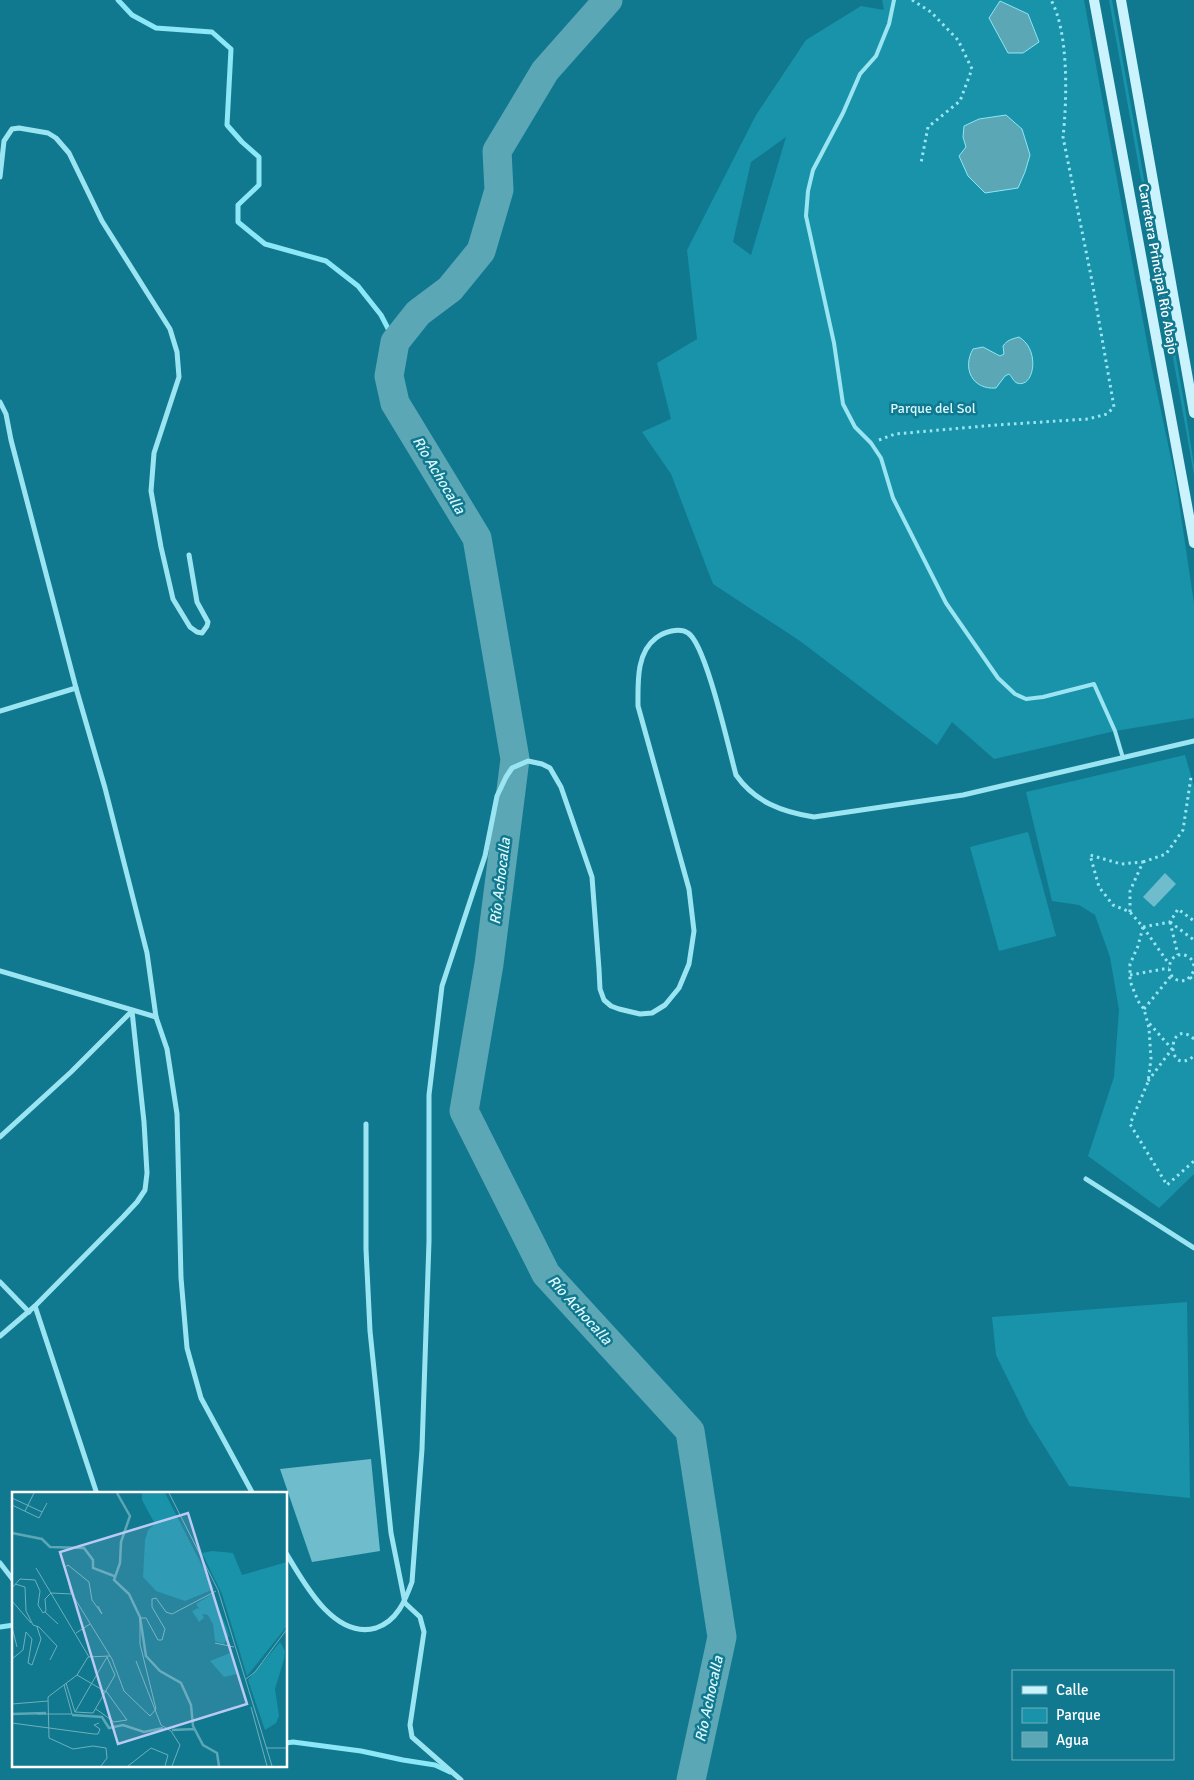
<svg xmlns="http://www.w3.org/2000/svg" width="1194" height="1780" font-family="Signika,sans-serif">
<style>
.green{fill:#1893aa;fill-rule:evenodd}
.water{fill:#5ca7b6;stroke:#8ce7f6}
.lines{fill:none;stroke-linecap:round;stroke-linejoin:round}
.stream{stroke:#8ce7f6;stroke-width:5}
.river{stroke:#5ca7b6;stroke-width:29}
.building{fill:#6fbccc}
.path{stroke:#9be5f3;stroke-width:3;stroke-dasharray:2.5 4;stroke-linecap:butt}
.lane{stroke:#9be5f3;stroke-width:4}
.street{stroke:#9be5f3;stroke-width:5}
.secondary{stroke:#caf3fd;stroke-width:10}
.labels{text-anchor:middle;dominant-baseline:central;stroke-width:5;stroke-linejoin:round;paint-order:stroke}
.street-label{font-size:14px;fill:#fff;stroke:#107990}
.park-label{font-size:14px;fill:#d7f8fe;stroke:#107990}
.water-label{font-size:15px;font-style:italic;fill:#dbf8fd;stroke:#107990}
.inset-river{fill:none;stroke:#5ca7b6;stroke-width:2.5}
.inset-road{fill:none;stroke:#70afbc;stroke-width:1}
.view{fill:#bbcaf3;fill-opacity:0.15;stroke:#bbcaf3;stroke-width:2.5}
.inset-edge{fill:none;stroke:#fff;stroke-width:2.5}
</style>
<rect width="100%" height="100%" fill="#107990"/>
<!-- green -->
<g class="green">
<path d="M882,0H1084L1151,364L1176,482L1194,604V718L1115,731L994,759L952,722L937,745L800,641L713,584L671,474L642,432L671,419L657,363L697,339L687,250L756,115L806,40L861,6L884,10ZM786,137L751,255L733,242L751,162Z"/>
<polygon points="1109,0 1112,0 1185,408 1194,465 1194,475"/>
<polygon points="1185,755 1194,786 1194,1174 1159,1208 1088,1156 1114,1077 1119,1010 1110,957 1095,915 1079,905 1052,901 1026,792"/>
<polygon points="1028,832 1056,936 999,951 970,847"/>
<polygon points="1187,1302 1190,1498 1069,1486 1029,1422 996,1355 992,1317"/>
</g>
<!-- water -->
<g class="water">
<polygon points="1000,1 1028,14 1039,42 1023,53 1008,53 989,18"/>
<polygon points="1006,115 1022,129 1030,155 1025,172 1018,188 985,193 968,176 959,156 966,147 963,137 964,126 979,119"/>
<path d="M1019,337C1041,350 1034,389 1017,383C1014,382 1012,377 1009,374L1005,376L996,388C972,390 962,368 973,349L983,347L1000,356L1004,354L1003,346C1007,340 1012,339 1019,337Z"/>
</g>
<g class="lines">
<!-- stream -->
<g class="stream">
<polyline points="118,0 132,15 156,28 212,32 231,49 227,125 242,142 259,157 259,185 238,205 238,222 265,244 326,261 358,286 381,315 395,342"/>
<polyline points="0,1627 14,1625"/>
<polyline points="286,1743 293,1742 361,1751 403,1760 435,1765 450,1772"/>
</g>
<!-- river -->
<polyline class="river" points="608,0 545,71 497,151 499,190 481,251 450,289 418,313 395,342 389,376 395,403 477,538 515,759 489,964 464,1111 546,1274 690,1431 722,1637 691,1780"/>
</g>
<!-- building -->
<g class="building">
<polygon points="1165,873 1176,884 1154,907 1143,897"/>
<polygon points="371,1459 380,1551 312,1562 280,1469"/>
</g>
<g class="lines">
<!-- path -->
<g class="path">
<polyline points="912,0 931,12 958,40 972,69 960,101 928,127 921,163"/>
<path d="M879,440L895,434L996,425L1088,419L1107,414L1114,407L1092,281L1063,137C1067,101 1069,32 1051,0"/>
<polyline points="1143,862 1166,854 1183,830 1191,777 1194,776"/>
<polyline points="1130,912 1130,891 1143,862 1121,864 1090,855 1099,887 1113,905 1130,912 1143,927 1170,922 1178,909 1194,921"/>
<polyline points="1170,922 1178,955"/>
<polyline points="1170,922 1194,940"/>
<polyline points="1143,927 1138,946 1130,964 1130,981 1138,1001 1144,1009 1149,1028 1151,1059 1148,1082 1130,1124 1167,1185 1194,1161"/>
<polyline points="1143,927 1169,964"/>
<path d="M1194,966C1193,961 1191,958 1187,956C1166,947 1161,986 1187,980L1194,971"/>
<polyline points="1130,975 1169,968"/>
<polyline points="1190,977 1194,982"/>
<polyline points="1144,1009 1171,976"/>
<path d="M1194,1039C1167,1015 1165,1079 1194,1056"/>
<polyline points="1148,1081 1172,1049 1149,1023"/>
</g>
<!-- lane -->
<polyline class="lane" points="894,0 889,24 876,56 860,74 843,113 813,170 808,191 806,216 834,343 843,404 855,427 871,443 881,458 893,498 946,603 998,678 1015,694 1026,699 1043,697 1094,684 1115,731 1123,758"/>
<!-- street -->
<g class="street">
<polyline points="0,177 4,141 12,129 19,128 48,133 56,138 69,153 102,221 170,329 177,352 179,377 154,453 151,491 161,547 173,599 190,627 197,632 202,633 207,626 208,622 197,602 189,555"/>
<polyline points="0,402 6,414 11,440 76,688 105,788 147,953 156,1017 167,1049 177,1114 181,1278 187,1348 201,1398 253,1494"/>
<polyline points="0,711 76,688"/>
<polyline points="0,971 156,1017"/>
<polyline points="366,1124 366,1249 370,1331 391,1533 405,1603 420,1617 424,1632 410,1725 412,1737 461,1780"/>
<polyline points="0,1137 71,1072 132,1011"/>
<polyline points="1086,1179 1194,1248"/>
<polyline points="0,1282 29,1312"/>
<polyline points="35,1306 97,1494"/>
<polyline points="0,1336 35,1306 123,1217 137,1202 145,1190 147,1173 144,1122 132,1011"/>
<path d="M286,1553C304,1583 334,1640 376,1628C397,1621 405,1601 412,1582L422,1449L429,1241V1095L442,986L485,856L497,796L506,777L512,768L528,761L542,764L550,768L554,775L561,787L592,877L599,969L600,989L604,1000L611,1006L619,1009L640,1014L652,1013L665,1005L679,988L689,964L694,931L689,889L638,706C638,683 636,653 656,638C664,632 679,627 688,633C706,644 729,750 736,775C755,802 782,812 814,817L963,795L1194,741"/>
<polyline points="0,1563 14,1581"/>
</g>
<!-- secondary -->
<g class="secondary">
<polyline points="1094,0 1194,543"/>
<polyline points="1121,0 1194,413"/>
</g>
</g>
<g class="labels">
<!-- street labels -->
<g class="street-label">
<text transform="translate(1158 269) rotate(80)">Carretera Principal Río Abajo</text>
</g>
<!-- park labels -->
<g class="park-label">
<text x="933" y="408">Parque del Sol</text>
</g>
<!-- water labels -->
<g class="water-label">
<text transform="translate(439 475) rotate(59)">Río Achocalla</text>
<text transform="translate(500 881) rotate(-83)">Río Achocalla</text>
<text transform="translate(580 1310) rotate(48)">Río Achocalla</text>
<text transform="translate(709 1699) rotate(-78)">Río Achocalla</text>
</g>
</g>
<!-- overview -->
<g transform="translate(12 1492)">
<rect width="275" height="275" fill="#107990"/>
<path d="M130,1H153L202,97L173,109L144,99L131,85L133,48L136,38L143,32L130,8ZM200,59L221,61L230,83L275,70V134L235,184L210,102L190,61ZM200,102L215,136L217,144L212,152L203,149L201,132L196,123L190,122L192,126L187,130L180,119L186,116L188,118L184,112ZM268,150L273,159L272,167L263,197L267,224L264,231L253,238L236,188ZM218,161L225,182L212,185L198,169Z" fill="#1893aa"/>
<path class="inset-river" d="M105,1L118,24L109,50L108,71L102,88L117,102L128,125L134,164L148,179L169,191L179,213L181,234L191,253L205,261L207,274M0,41L30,47L38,55L72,56L81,68V76L102,84M0,222L34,221M60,223L90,225L97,236L111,233L132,240L151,236M160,238L183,237"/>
<path class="inset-road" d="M157,1L206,98L260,274M0,6L30,20M0,13L27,26L35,11M13,19L22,1M24,76L77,165M3,92L13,95L14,119L21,133L27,135L45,154L38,168M0,96L8,87L23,88L28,99L26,113L31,121L34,119L33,107L39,101L60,102L100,167L112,199L138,224L144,217L128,152V126H134L146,148H150L153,137L140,115V107L144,106L154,120L160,122L204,99M59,101L53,75L56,73L77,90L80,108L90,122L86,114M0,109L19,131M33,120L46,132M0,135L5,155M64,141L78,132M203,151L222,155M0,167L11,158L14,140L20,147L16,171L20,173L29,147L25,135M124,169L149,233L159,239L168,253L160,274M65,183L94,200M234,187L243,180L275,137M54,191L63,220L81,221L103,183L95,165M0,212L36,209M239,215L255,274M84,217L102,230L115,228L94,199M63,220L95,165M25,222H60L52,193M0,231L82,242H86L88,237L82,233L87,231M254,256H275M89,274L95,266L94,256L81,254L61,257L37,246L36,205L65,183L76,165L98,164M116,274L139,256L156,263L153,274"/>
<path class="view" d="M176,21L235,212L106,252L48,60Z"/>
<rect width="275" height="275" class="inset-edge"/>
</g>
<!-- legend -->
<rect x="1012" y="1670" width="162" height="90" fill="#107990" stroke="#70afbc"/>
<rect x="1022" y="1686" width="25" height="8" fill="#caf3fd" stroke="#70afbc"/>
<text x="1056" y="1695" font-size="15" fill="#ffffff">Calle</text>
<rect x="1022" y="1708" width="25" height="15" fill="#1893aa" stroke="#70afbc"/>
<text x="1056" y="1720" font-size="15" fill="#ffffff">Parque</text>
<rect x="1022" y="1732" width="25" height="15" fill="#5ca7b6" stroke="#70afbc"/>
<text x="1056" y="1745" font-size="15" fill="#ffffff">Agua</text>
</svg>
